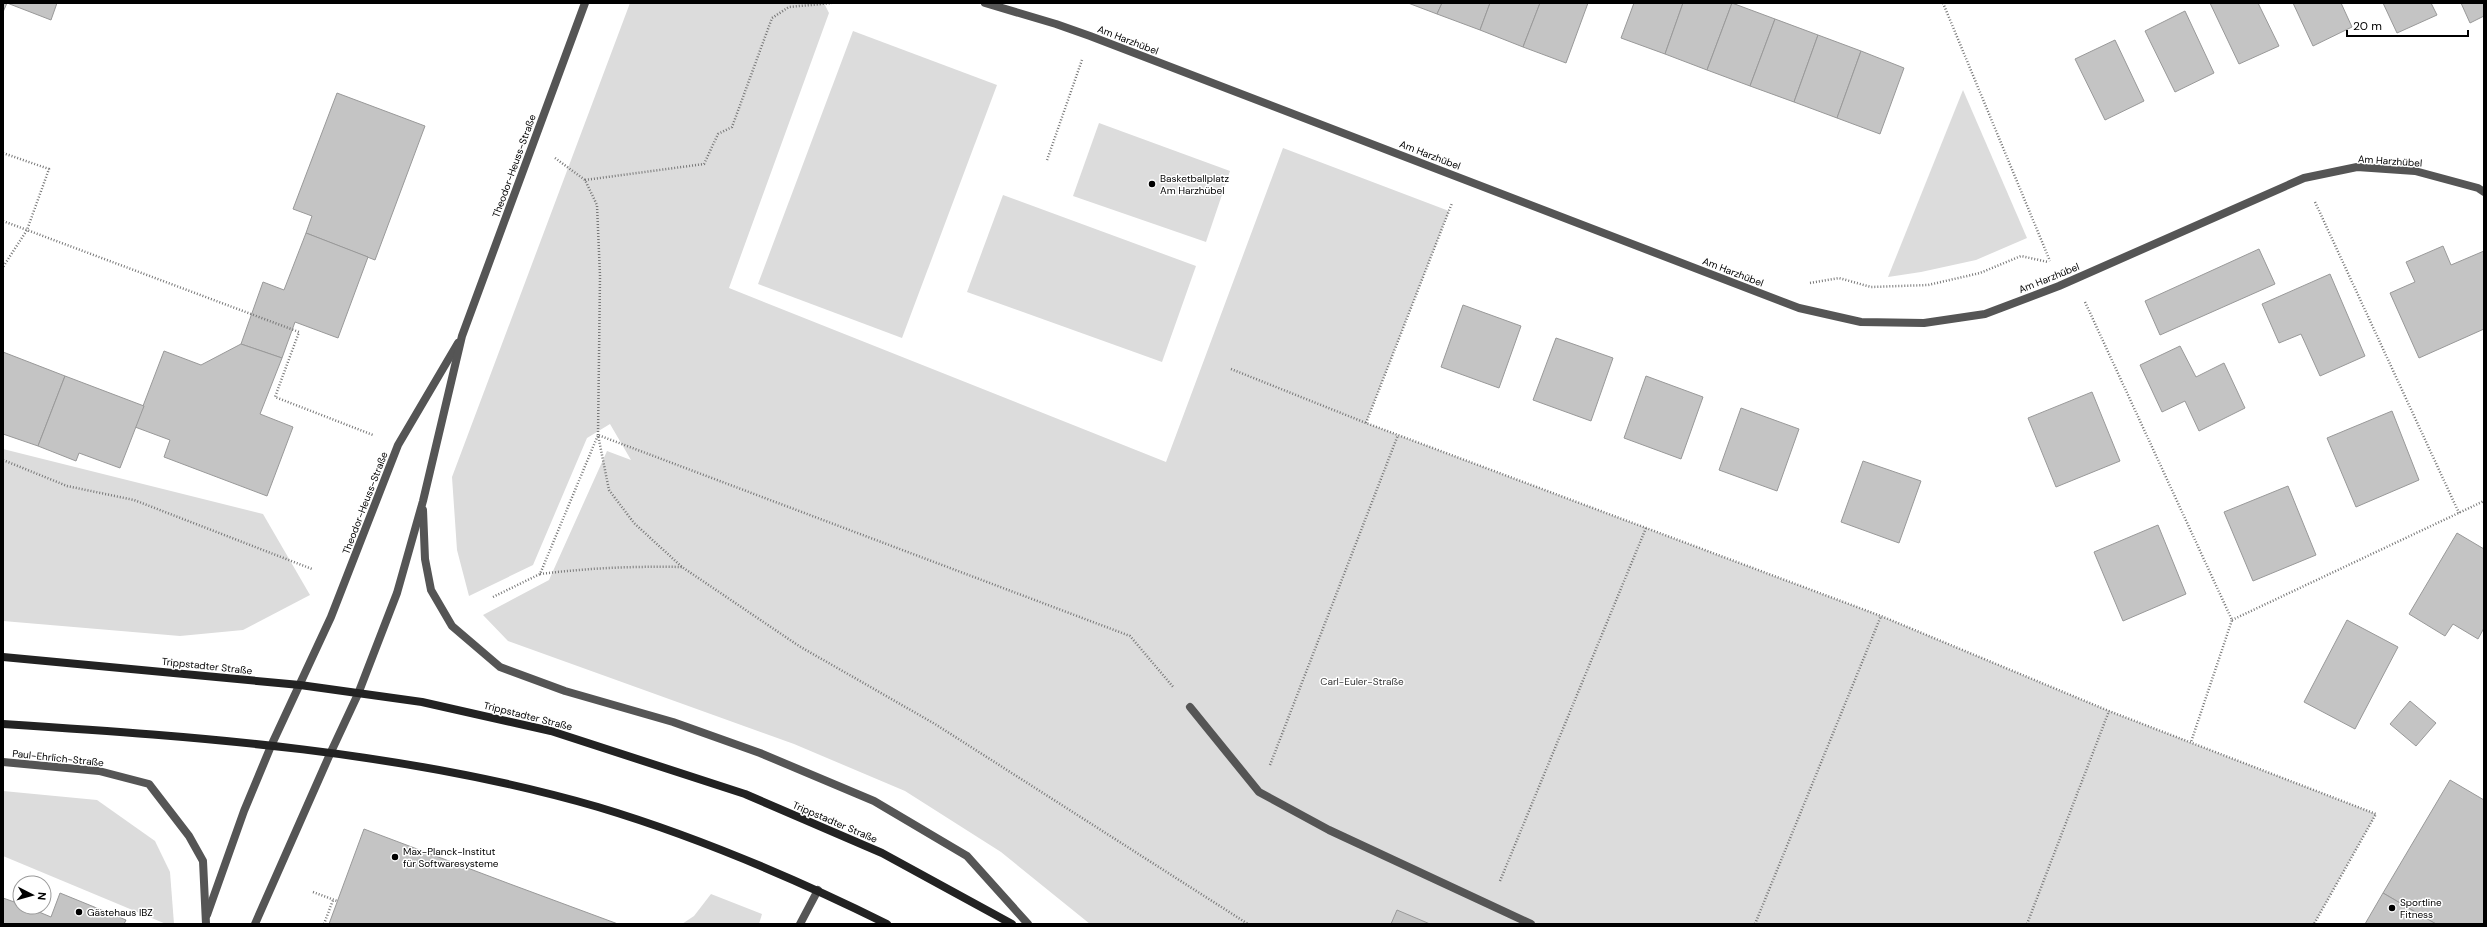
<svg xmlns="http://www.w3.org/2000/svg" width="2487" height="927" font-family="'DM Sans',sans-serif">
<style>
.green{fill:#dcdcdc}
.building{fill:#c4c4c4;stroke:#999}
.lines{fill:none;stroke-linecap:round;stroke-linejoin:round}
.path{stroke:#777;stroke-width:2.5;stroke-dasharray:1 2;stroke-linecap:butt}
.service{stroke:#555;stroke-width:8}
.minor{stroke:#555;stroke-width:8}
.tertiary{stroke:#555;stroke-width:8}
.secondary{stroke:#222;stroke-width:8}
.poi-dot{fill:#000;stroke:#fff;stroke-width:1.5}
.labels{text-anchor:middle;dominant-baseline:central;stroke-width:3;stroke-linejoin:round;paint-order:stroke}
.street-label{font-size:10px;fill:#000;stroke:#fff}
.poi-label{font-size:10px;fill:#000;stroke:#fff;text-anchor:start}
.park-label{font-size:10px;fill:#333;stroke:#fff}
</style>
<rect width="100%" height="100%" fill="#fff"/>
<!-- green -->
<g class="green">
<polygon points="630,3 824,3 829,13 729,288 1166,462 1283,148 1449,211 1366,423 1881,616 2109,711 2376,814 2314,924 1090,924 1001,852 905,791 794,744 508,641 483,615 549,580 607,451 631,460 610,424 587,438 533,565 469,596 457,550 452,477"/>
<polygon points="853,31 997,85 902,338 758,284"/>
<polygon points="1963,90 2027,238 1976,260 1921,272 1888,277"/>
<polygon points="1099,123 1230,171 1206,242 1073,196"/>
<polygon points="1003,195 1196,266 1162,362 967,292"/>
<polygon points="3,449 263,514 310,595 243,630 180,636 3,621"/>
<polygon points="3,791 97,800 155,841 170,872 174,924 166,924 3,856"/>
<polygon points="711,894 762,914 759,924 682,924 694,916"/>
</g>
<!-- building -->
<g class="building">
<polygon points="3,3 57,3 51,20 7,3 3,12"/>
<polygon points="1408,3 1442,3 1437,14"/>
<polygon points="1442,3 1490,3 1480,30 1437,14"/>
<polygon points="1490,3 1540,3 1523,47 1480,30"/>
<polygon points="1540,3 1588,3 1566,63 1523,47"/>
<polygon points="1634,3 1683,3 1665,54 1621,38"/>
<polygon points="1683,3 1732,3 1707,70 1665,54"/>
<polygon points="1732,3 1775,19 1750,86 1707,70"/>
<polygon points="2210,3 2258,3 2279,46 2239,64"/>
<polygon points="2293,3 2341,3 2352,27 2313,46"/>
<polygon points="2383,3 2431,3 2437,15 2397,33"/>
<polygon points="2461,3 2484,3 2484,16 2470,23"/>
<polygon points="2185,11 2214,73 2175,92 2145,31"/>
<polygon points="1775,19 1818,35 1794,102 1750,86"/>
<polygon points="1818,35 1861,51 1837,118 1794,102"/>
<polygon points="2115,40 2144,101 2105,120 2075,59"/>
<polygon points="1861,51 1904,68 1880,134 1837,118"/>
<polygon points="337,93 425,126 375,260 306,233 312,216 293,209"/>
<polygon points="306,233 368,257 338,338 295,322 282,358 241,344 263,282 284,290"/>
<polygon points="2443,246 2451,265 2484,251 2484,329 2419,358 2390,293 2415,282 2406,262"/>
<polygon points="2259,249 2275,284 2160,335 2145,301"/>
<polygon points="2330,274 2365,356 2320,376 2301,334 2279,343 2262,304"/>
<polygon points="1463,305 1521,326 1499,388 1441,367"/>
<polygon points="1556,338 1613,358 1591,421 1533,400"/>
<polygon points="241,344 282,358 260,414 293,427 267,496 164,457 170,440 135,427 164,351 201,365"/>
<polygon points="2180,346 2196,377 2224,363 2245,408 2199,431 2185,401 2162,412 2140,365"/>
<polygon points="3,352 65,376 38,446 3,434"/>
<polygon points="65,376 144,406 120,468 79,453 76,461 38,446"/>
<polygon points="1646,376 1703,397 1681,459 1624,438"/>
<polygon points="2092,392 2120,461 2056,487 2028,418"/>
<polygon points="1741,408 1799,429 1777,491 1719,470"/>
<polygon points="2392,411 2419,480 2356,507 2327,438"/>
<polygon points="1863,461 1921,481 1899,543 1841,522"/>
<polygon points="2288,486 2316,555 2253,581 2224,512"/>
<polygon points="2158,525 2186,594 2123,621 2094,552"/>
<polygon points="2457,533 2484,549 2484,628 2478,639 2453,624 2445,636 2409,614"/>
<polygon points="2347,620 2398,647 2355,729 2304,702"/>
<polygon points="2410,701 2436,723 2416,746 2390,724"/>
<polygon points="2450,780 2484,800 2484,924 2436,924 2383,893"/>
<polygon points="364,829 510,884 618,924 329,924"/>
<polygon points="60,893 126,920 124,924 3,924 3,898 20,904 20,907 27,907 51,917"/>
<polygon points="2383,893 2436,924 2365,924"/>
<polygon points="1397,910 1430,924 1391,924"/>
</g>
<g class="lines">
<!-- path -->
<g class="path">
<polyline points="1943,3 2050,261"/>
<polyline points="3,153 49,169 27,230 3,267"/>
<polyline points="555,158 585,180 597,205 600,276 598,435 609,490 634,523 682,567 799,646 935,724 1248,924"/>
<polyline points="1047,160 1082,60"/>
<polyline points="585,180 704,164 718,134 732,127 772,18 789,7 832,3"/>
<polyline points="2315,202 2459,513"/>
<polyline points="3,221 299,332 275,397 373,435"/>
<polyline points="1810,283 1839,278 1871,287 1928,285 1980,273 2021,256 2048,262"/>
<polyline points="2085,302 2232,620 2191,742"/>
<polyline points="1231,369 1366,423 1881,616 2109,711 2376,814 2314,924"/>
<polyline points="1366,423 1452,203"/>
<polyline points="3,460 67,486 134,500 312,569"/>
<path d="M540,574C588,568 634,566 682,567"/>
<polyline points="493,597 540,574 598,435 1130,636 1174,688"/>
<polyline points="2232,620 2484,501"/>
<polyline points="1270,765 1398,435"/>
<polyline points="1500,881 1646,528"/>
<polyline points="313,892 337,901"/>
<polyline points="324,924 333,900"/>
<polyline points="1755,924 1881,616"/>
<polyline points="2027,924 2109,711"/>
</g>
<!-- service -->
<polyline class="service" points="800,924 818,890"/>
<!-- minor -->
<g class="minor">
<polyline points="985,3 1056,24 1090,36 1799,308 1861,322 1924,323 1985,314 2059,286 2304,178 2357,167 2415,171 2478,188 2484,192"/>
<polyline points="1190,707 1259,792 1329,830 1531,924"/>
<polyline points="3,762 99,771 149,784 189,836 203,861 206,924"/>
<polyline points="207,915 244,811 271,746"/>
<polyline points="255,924 330,754"/>
</g>
<!-- tertiary -->
<g class="tertiary">
<polyline points="423,510 425,559 431,590 452,626 500,667 565,691 673,722 760,753 874,801 967,856 1028,924"/>
<polyline points="271,746 331,617 398,445 458,343"/>
<polyline points="330,754 358,694 397,593 423,501 462,336 585,3"/>
</g>
<!-- secondary -->
<g class="secondary">
<polyline points="3,657 300,685 422,702 551,731 745,794 882,853 1012,924"/>
<path d="M3,724C202,737 405,751 598,807C698,837 794,878 887,924"/>
</g>
</g>
<!-- markers -->
<g class="poi-dot">
<circle cx="1152" cy="184" r="4"/>
<circle cx="395" cy="857" r="4"/>
<circle cx="2392" cy="908" r="4"/>
<circle cx="79" cy="912" r="4"/>
</g>
<g class="labels">
<!-- street labels -->
<g class="street-label">
<text transform="translate(1128 40) rotate(21)">Am Harzhübel</text>
<text transform="translate(1430 155) rotate(21)">Am Harzhübel</text>
<text transform="translate(2390 161) rotate(4)">Am Harzhübel</text>
<text transform="translate(514 166) rotate(-70)">Theodor-Heuss-Straße</text>
<text transform="translate(1733 272) rotate(21)">Am Harzhübel</text>
<text transform="translate(2049 278) rotate(-22)">Am Harzhübel</text>
<text transform="translate(365 503) rotate(-69)">Theodor-Heuss-Straße</text>
<text transform="translate(207 666) rotate(6)">Trippstadter Straße</text>
<text transform="translate(528 716) rotate(14)">Trippstadter Straße</text>
<text transform="translate(58 758) rotate(6)">Paul-Ehrlich-Straße</text>
<text transform="translate(835 822) rotate(23)">Trippstadter Straße</text>
</g>
<!-- poi labels -->
<g class="poi-label">
<text x="1160" y="178">Basketballplatz<tspan x="1160" dy="12">Am Harzhübel</tspan></text>
<text x="403" y="851">Max-Planck-Institut<tspan x="403" dy="12">für Softwaresysteme</tspan></text>
<text x="2400" y="902">Sportline<tspan x="2400" dy="12">Fitness</tspan></text>
<text x="87" y="912">Gästehaus IBZ</text>
</g>
<!-- park labels -->
<g class="park-label">
<text x="1362" y="681">Carl-Euler-Straße</text>
</g>
</g>
<!-- border -->
<rect width="2487" height="927" fill="none" stroke="#000000" stroke-width="8"/>
<!-- north arrow -->
<g transform="translate(32 895) rotate(96)"><circle r="19" fill="#ffffff" stroke="#999999"/>
<path d="M0-3L7 15L0 10L-7 15Z" fill="#000000"/>
<text y="-6" font-size="11" font-weight="bold" text-anchor="middle" fill="#000000">N</text>
</g>
<!-- scale -->
<path d="M2347 30v6h121v-6" fill="none" stroke="#000000" stroke-width="2"/>
<text x="2353" y="30" font-size="12" fill="#000000" stroke="#ffffff" stroke-width="3" paint-order="stroke">20 m</text>
</svg>
